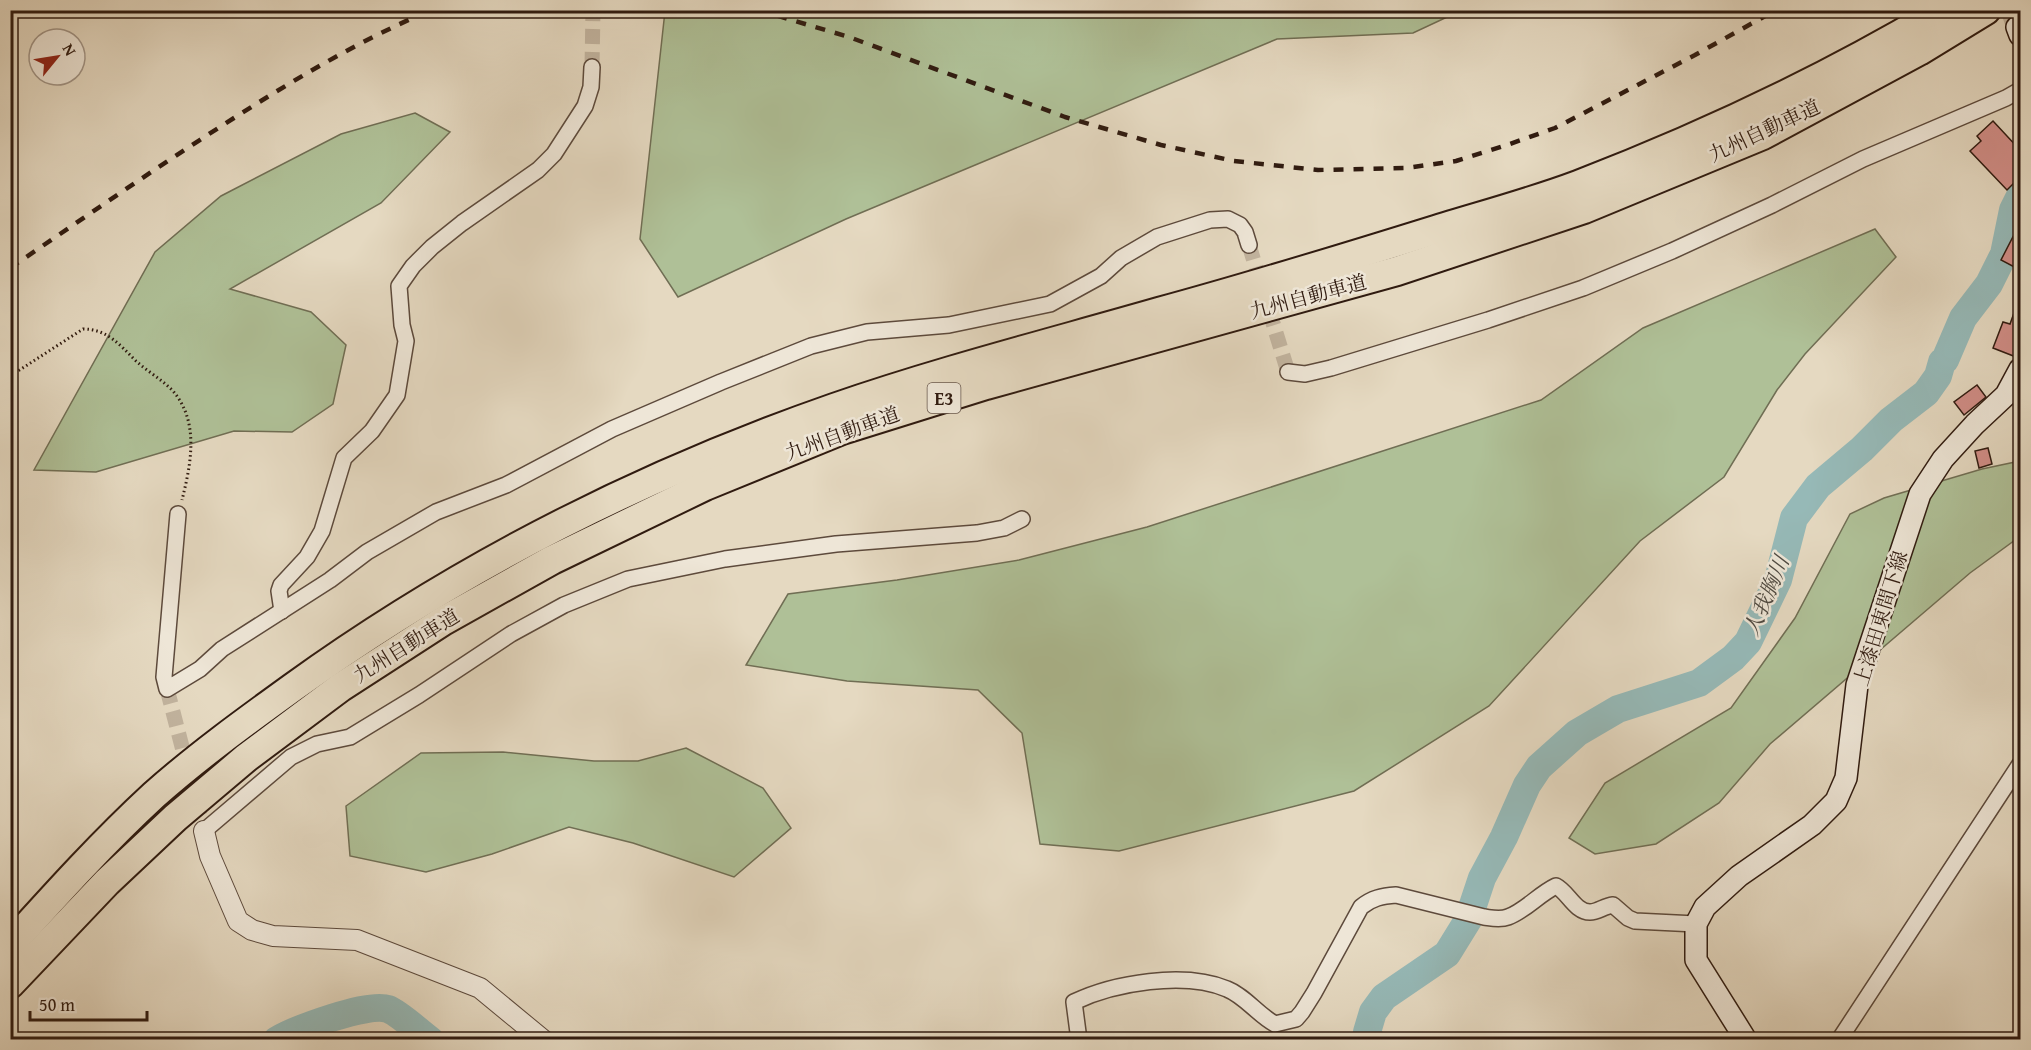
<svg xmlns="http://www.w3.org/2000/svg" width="2031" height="1050" font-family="'Gentium Book Plus','Noto Serif JP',serif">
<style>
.green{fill:#afc097;stroke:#706e54;stroke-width:1.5}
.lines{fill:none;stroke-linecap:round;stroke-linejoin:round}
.river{stroke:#96b9b7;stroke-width:28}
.building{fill:#d28e88;stroke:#301b10;stroke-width:1.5}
.minor-tunnel{stroke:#c1b39e;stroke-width:15;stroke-dasharray:15 8;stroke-linecap:butt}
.secondary-tunnel{stroke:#c1b39e;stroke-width:21;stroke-dasharray:21 10;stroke-linecap:butt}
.minor-casing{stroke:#5d4a3c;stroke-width:18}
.tertiary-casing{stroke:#5d4a3c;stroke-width:22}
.secondary-casing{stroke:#301b10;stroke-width:24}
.motorway-casing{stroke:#301b10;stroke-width:32}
.path{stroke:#301b10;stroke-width:3;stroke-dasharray:1.5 3;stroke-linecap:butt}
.minor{stroke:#eee6d7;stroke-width:15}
.tertiary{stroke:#eee6d7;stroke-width:20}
.secondary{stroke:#eee6d7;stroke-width:21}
.motorway{stroke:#e5d9c1;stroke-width:28}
.rail{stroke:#301b10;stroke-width:4.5;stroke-dasharray:10 10;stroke-linecap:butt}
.labels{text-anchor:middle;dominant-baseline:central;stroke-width:5;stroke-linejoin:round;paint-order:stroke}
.shield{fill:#eee6d7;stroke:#69584c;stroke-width:1.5}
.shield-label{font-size:18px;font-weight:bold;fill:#301b10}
.street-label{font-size:20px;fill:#301b10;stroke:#eee6d7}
.water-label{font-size:21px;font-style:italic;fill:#4f4a42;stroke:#eee6d7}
</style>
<rect width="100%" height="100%" fill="#e5d9c1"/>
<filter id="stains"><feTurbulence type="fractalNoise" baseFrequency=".00333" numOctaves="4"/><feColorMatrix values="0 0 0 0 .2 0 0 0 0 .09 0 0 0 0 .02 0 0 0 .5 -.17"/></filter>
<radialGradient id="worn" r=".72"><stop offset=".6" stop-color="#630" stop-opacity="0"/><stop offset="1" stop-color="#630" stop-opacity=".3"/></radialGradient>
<!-- green -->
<g class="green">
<polygon points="665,11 665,10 1460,11 1413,33 1277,39 846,219 678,297 640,239"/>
<polygon points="415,113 450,132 381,203 230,289 311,312 346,345 333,404 292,432 234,431 96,472 34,470 155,252 221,196 341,134"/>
<polygon points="1875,229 1896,257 1805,354 1777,390 1724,477 1640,541 1489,706 1354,791 1119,851 1040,844 1022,733 978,690 847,681 746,665 788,594 897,580 1019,560 1147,527 1541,400 1643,328"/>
<polygon points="2020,461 2020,530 2015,540 1970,573 1770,744 1719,803 1656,844 1595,854 1569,838 1605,783 1731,708 1795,618 1850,514 1884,498 1982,469"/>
<polygon points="686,748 763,788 791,828 734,877 633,843 569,827 492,854 426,872 350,856 346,806 421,753 503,752 594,761 638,761"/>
</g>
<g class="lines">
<!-- river -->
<g class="river">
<path d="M277,1040C296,1029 368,1002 388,1009C399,1013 419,1032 430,1040"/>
<polyline points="1371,1040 1367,1032 1373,1012 1384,997 1447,954 1468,920 1482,878 1504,837 1527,785 1539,767 1577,733 1618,709 1699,683 1733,658 1748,642 1778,580 1794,518 1818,486 1862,449 1891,420 1926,393 1938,376 1942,362 1945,360 1963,318 1989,284 2004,254 2013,210 2020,196"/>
</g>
</g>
<!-- building -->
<g class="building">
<polygon points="1993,121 2020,150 2020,177 2007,190 1970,151 1981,141 1977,136"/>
<polygon points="2020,223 2020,270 2001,260"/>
<polygon points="2019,299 2020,351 2016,357 1993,348 2003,322 2010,324"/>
<polygon points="1977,385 1986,397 1964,415 1954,402"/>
<polygon points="1988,448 1992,464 1979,468 1975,451"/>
</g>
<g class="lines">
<!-- minor-tunnel -->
<g class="minor-tunnel">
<polyline points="592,67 593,10"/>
<polyline points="1249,245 1288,372"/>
<polyline points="167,689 204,831"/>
</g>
<!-- secondary-tunnel -->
<polyline class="secondary-tunnel" points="2011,10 2017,27"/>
<!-- minor casing -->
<g class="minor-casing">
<g id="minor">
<polyline points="1288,372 1305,374 1331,368 1488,320 1583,288 1672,251 1772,205 1863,159 2006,98 2020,90"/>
<polyline points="178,514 164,677 167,689 200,669 222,649 330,580 367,552 436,512 506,485 612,429 721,382 811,346 867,332 949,325 1050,304 1101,276 1121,258 1157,237 1210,220 1228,219 1240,225 1245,232 1249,245"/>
<polyline points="282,611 279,591 281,585 307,557 322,531 344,458 372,431 397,395 406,341 402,325 399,286 413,266 432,247 462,223 538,170 554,154 585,106 591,87 592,67"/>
<polyline points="204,831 291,757 317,744 350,737 419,695 511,634 564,605 628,579 725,559 836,544 977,533 1004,528 1022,519"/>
<path d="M1079,1040L1074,1002C1114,983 1184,971 1227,989C1245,996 1258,1015 1275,1024L1296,1019L1302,1012L1314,993L1361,907C1372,898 1382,896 1396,895L1484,917C1492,918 1500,920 1508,917C1525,911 1539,894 1556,886C1568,892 1575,912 1590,912C1598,912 1604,906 1613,905L1628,918L1635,921L1696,924"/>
<polyline points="1839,1040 2020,764"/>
</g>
</g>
<!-- tertiary casing -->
<g class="tertiary-casing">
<polyline id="tertiary" points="204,831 210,856 238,921 252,930 273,936 357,940 480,988 543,1040"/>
</g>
<!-- secondary casing -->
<g class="secondary-casing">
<g id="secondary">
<polyline points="2017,27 2020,35"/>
<polyline points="1746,1040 1696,960 1696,924 1705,907 1739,876 1812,825 1836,801 1846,778 1857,685 1920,494 1943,459 1975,424 2006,395 2020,369"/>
</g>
</g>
<!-- motorway casing -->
<g class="motorway-casing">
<g id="motorway">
<path d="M10,945C57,893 103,842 154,795C198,756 245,722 292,688C457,569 642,475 834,408C941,371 1051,343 1159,312C1251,287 1342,259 1432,231C1480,216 1530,203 1578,185C1703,137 1826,79 1942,10"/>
<polyline points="10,984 107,882 175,818 246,758 341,687 443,621 552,560 705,486 842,430 986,385 1397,271 1584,209 1763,135 1919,51 1986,10"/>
</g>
</g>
<!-- path -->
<path class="path" d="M10,373L18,371L83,329C107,329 120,345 136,361C147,371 161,379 172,390C200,421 191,464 182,500"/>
<!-- minor -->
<use href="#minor" class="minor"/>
<!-- tertiary -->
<use href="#tertiary" class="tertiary"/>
<!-- secondary -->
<use href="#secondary" class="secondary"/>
<!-- motorway -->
<use href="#motorway" class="motorway"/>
<!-- rail -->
<g class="rail">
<polyline points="758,10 849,37 1065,117 1161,145 1234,161 1318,170 1406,168 1456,161 1507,145 1555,128 1695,55 1776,10"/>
<path d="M10,268C81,220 151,171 223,125C290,82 358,41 431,10"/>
</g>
</g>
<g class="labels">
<!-- shield labels -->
<rect class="shield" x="927.5" y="383" width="33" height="30" rx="4.5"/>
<g class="shield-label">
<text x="944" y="398">E3</text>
</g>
<!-- street labels -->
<g class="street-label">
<text transform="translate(1764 130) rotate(-25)">九州自動車道</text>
<text transform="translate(1308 296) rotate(-15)">九州自動車道</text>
<text transform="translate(842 433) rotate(-20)">九州自動車道</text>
<text transform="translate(1880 618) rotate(-73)">上漆田東間下線</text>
<text transform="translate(406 645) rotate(-32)">九州自動車道</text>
</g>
<!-- water labels -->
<g class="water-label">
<text transform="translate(1766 596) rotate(-67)">人我胸川</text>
</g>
</g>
<!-- margin -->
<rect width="2031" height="1050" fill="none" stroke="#e5d9c1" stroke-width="36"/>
<rect x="12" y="12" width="2007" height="1026" fill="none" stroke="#301b10" stroke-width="3"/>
<rect x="18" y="18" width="1995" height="1014" fill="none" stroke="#301b10" stroke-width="1.5"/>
<!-- north arrow -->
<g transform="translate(57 57) rotate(60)"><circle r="28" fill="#eee6d7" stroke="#a29587" stroke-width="1.5"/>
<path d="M0-4.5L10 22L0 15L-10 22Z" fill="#8f2418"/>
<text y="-9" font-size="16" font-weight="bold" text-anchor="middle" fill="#301b10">N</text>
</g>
<!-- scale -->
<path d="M30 1011v9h117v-9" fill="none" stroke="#301b10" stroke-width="3"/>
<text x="39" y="1011" font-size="18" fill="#301b10" stroke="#eee6d7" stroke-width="4.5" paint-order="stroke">50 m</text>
<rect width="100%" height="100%" filter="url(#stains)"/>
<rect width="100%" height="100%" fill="url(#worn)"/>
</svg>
